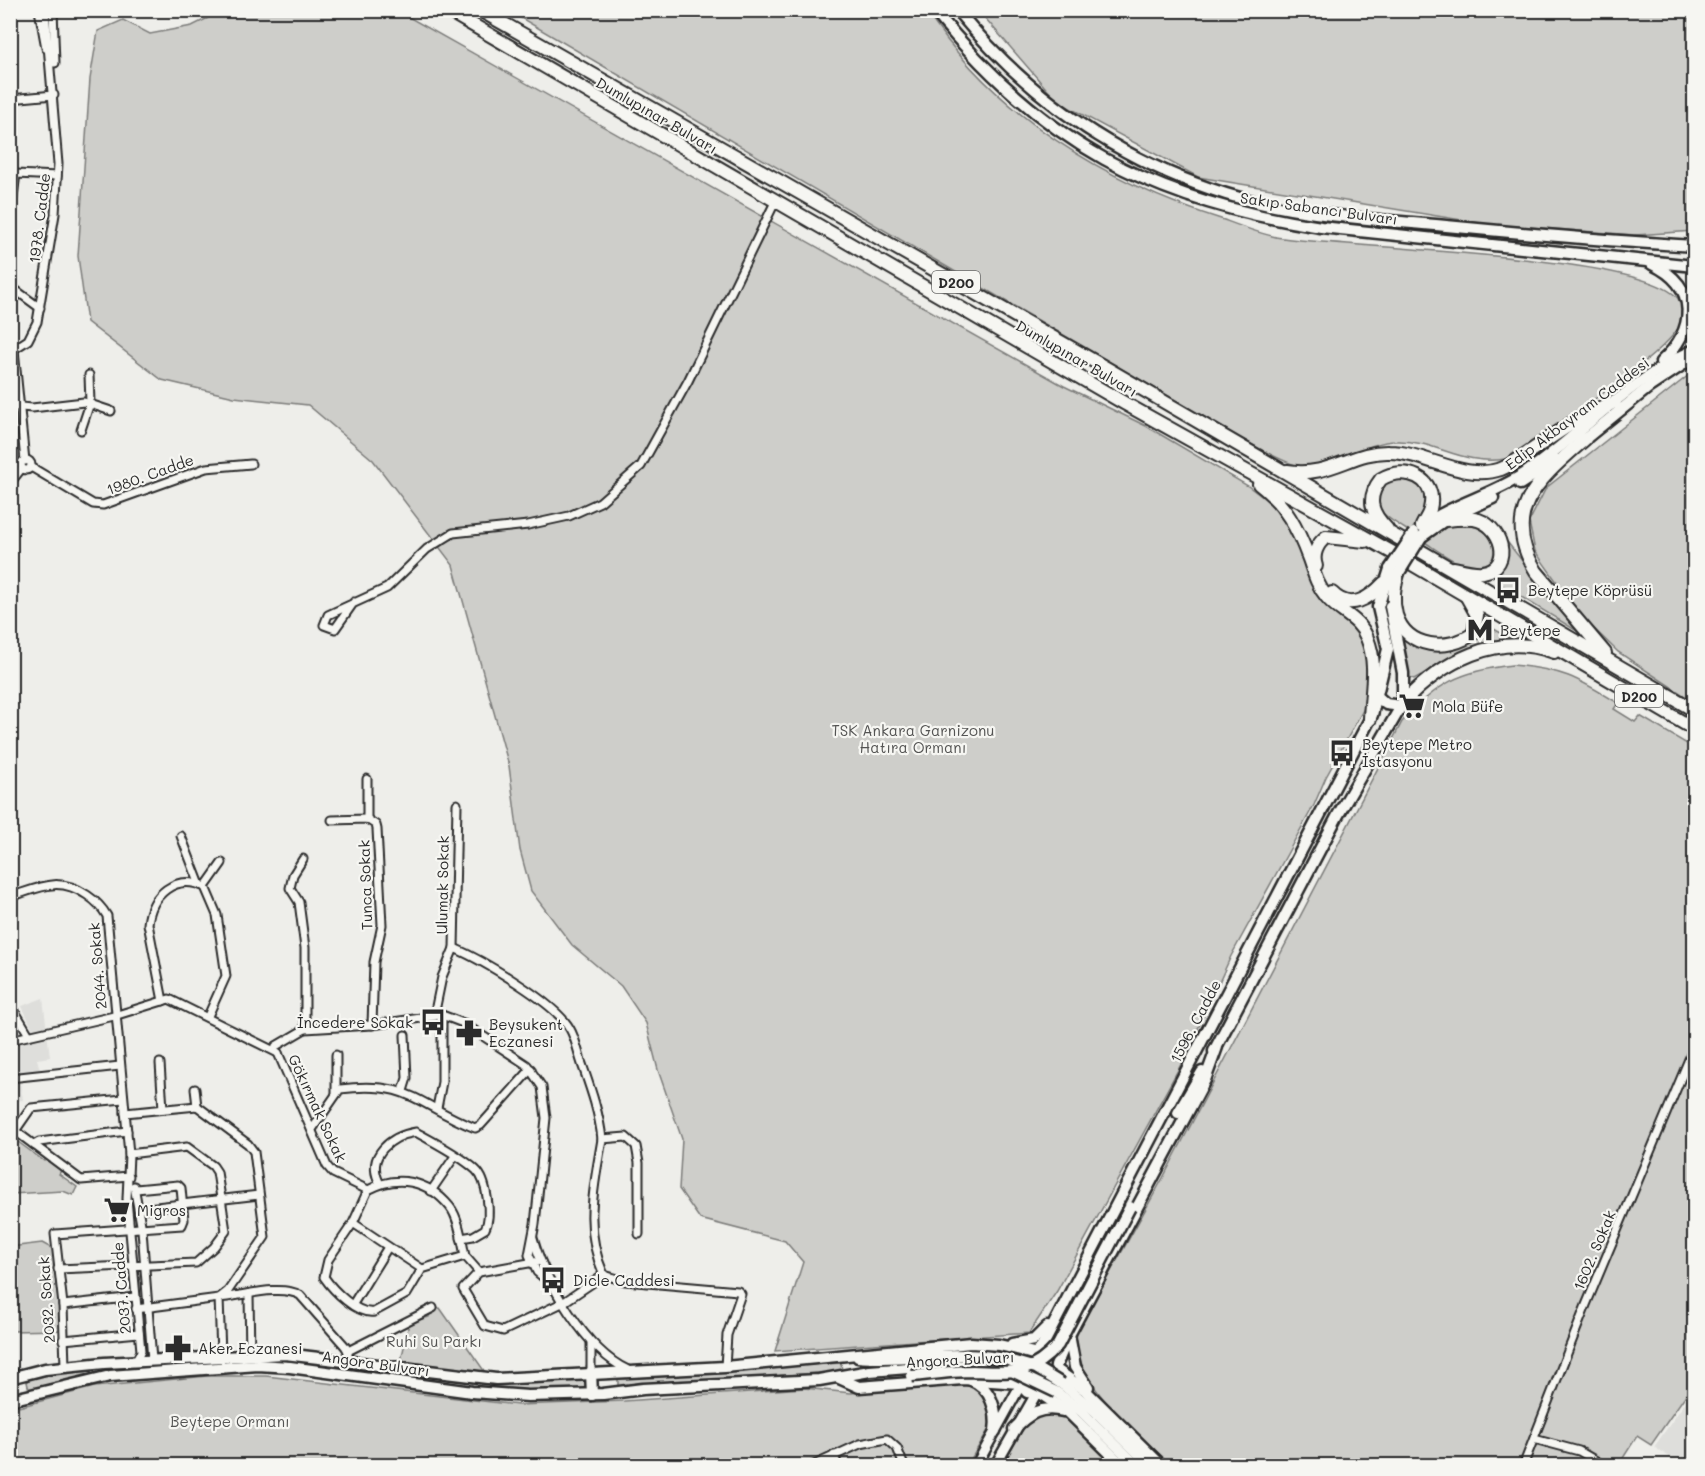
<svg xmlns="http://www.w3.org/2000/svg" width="1705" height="1476" font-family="Mali,sans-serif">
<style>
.built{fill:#dededb}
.green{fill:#cececa;stroke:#7c7c7a;stroke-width:1.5}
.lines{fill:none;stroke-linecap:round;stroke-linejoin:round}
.street-casing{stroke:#2b2b2b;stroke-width:11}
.secondary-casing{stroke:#2b2b2b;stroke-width:14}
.primary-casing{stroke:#2b2b2b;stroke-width:15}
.highway-casing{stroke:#2b2b2b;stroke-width:16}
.street{stroke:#f6f6f2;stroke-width:7}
.secondary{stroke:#f6f6f2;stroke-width:9}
.primary{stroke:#f6f6f2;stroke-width:10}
.highway{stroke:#f6f6f2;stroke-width:12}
.primary-bridge-casing{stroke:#2b2b2b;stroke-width:15;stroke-linecap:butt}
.primary-bridge{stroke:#f6f6f2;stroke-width:10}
.labels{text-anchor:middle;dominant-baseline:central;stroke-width:4.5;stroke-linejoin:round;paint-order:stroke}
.shield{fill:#f6f6f2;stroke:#686867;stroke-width:1.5}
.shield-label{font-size:14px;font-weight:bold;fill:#2b2b2b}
.street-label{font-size:15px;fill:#2b2b2b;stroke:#f6f6f2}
.poi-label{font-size:15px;fill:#2b2b2b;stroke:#f6f6f2;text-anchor:start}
.park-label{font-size:15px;fill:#545453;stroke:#f6f6f2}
</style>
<rect width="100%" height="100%" fill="#eeeeea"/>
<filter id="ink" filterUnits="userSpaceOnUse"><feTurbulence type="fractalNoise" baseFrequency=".0167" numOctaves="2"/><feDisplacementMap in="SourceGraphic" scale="12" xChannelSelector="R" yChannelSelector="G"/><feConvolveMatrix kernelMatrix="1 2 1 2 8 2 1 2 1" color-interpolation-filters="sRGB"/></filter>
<g filter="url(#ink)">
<!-- built -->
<g class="built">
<polygon points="43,998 50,1057 37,1059 40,1070 19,1074 23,1100 11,1102 11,1042 36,1036 22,1006"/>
<polygon points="1694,1390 1694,1465 1682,1465 1654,1447"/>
</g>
<!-- green -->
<g class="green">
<polygon points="222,11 398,11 1064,386 1146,426 1248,486 1289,517 1313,579 1347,616 1369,650 1368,695 1363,710 1326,777 1314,805 1231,956 1185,1057 1057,1291 1029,1333 775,1351 803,1262 785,1241 700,1219 679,1189 682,1139 658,1070 646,1023 621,986 572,945 531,891 520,850 509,766 453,565 373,460 308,405 234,397 162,380 87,322 78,256 90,79 98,31 123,20 150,34 192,26"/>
<path d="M509,11H926C996,115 1105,183 1224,220C1240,226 1258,233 1276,237C1336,248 1659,254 1680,302C1682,306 1683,319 1681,323C1667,357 1540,435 1505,459C1461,466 1436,440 1397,441C1366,441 1341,465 1310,468C1291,470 1220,426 1199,414Z"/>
<polygon points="979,11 1694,11 1694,231 1635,235 1486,224 1198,177 1057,101"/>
<polygon points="1694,371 1694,702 1618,652 1581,616 1535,551 1529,522 1546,488"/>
<path d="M1392,476L1417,480C1433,503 1425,511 1410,532C1399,525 1368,509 1375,492C1378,486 1387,480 1392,476Z"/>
<path d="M1449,524C1469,524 1490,526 1495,548L1492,561C1473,580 1441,552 1423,541L1429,534Z"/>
<polygon points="1508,543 1576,629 1577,631 1500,584 1503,579 1493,573 1507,552"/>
<polygon points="1479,614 1493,623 1492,628 1510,638 1509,640 1439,665 1414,679 1408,677 1398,626 1406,634 1460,643"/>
<path d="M1512,665C1561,669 1576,677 1618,703L1614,709L1635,722L1640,716L1694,748L1689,759L1694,763V1383L1651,1445L1637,1436L1618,1466L1171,1465C1139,1433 1070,1383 1077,1332L1163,1178L1402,722C1437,683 1460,671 1512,665Z"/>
<polygon points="10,1136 44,1161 47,1158 62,1169 59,1174 77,1187 73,1195 63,1191 11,1194"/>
<polygon points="42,1243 53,1249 61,1330 11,1331 10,1247"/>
<polygon points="440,1308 485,1372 401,1361 409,1323 429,1317 430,1311"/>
<polygon points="265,1358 499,1385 585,1377 586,1390 510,1391 215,1364 107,1371 29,1390 26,1378 80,1369"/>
<polygon points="841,1363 842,1371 618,1388 618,1376"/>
<polygon points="207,1376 266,1376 518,1405 624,1401 804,1388 851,1393 903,1387 971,1384 982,1393 993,1422 967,1466 11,1466 11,1409 94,1387"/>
<polygon points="1045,1413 1068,1419 1116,1466 1002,1466 1028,1420"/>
</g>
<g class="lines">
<!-- street casing -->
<g class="street-casing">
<g id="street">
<polyline points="39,10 46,48"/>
<polyline points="53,10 55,63"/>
<polyline points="10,99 54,95"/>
<polyline points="10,219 16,174 57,176"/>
<polyline points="10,286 40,308"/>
<polyline points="10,344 14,349 25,461"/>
<polyline points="14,349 28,340 37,322 55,214 58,164 45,10"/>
<polyline points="10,406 32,408 84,402 111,411"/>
<polyline points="81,430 90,403 89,375"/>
<circle cx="26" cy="465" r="5"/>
<polyline points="31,467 93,504 103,505 206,468 251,464"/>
<polyline points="10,483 22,468"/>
<polyline points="354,602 335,629 324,625 328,615 387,588 427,549 453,533 528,525 569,516 600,502 641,466 688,381 775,202"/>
<polyline points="367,779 367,819"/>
<polyline points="332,820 367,819 376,825 377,829 382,925 374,962 372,1025"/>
<polyline points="181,836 200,885"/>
<polyline points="303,859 293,875 290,888 299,902 305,948 305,1029"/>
<polyline points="205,887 217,915 226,976 208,1016"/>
<path d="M10,897C41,887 58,876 87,895C96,901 102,907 107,916L129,1154L127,1199L141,1351L136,1361"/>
<path d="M454,948C482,960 556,1003 570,1029C576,1039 578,1053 582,1064C591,1090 599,1112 602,1139C594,1188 583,1228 604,1275"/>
<path d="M163,1001L148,924C151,895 175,873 205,887L222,863"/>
<polyline points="10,1003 29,1035"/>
<polyline points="434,1016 442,977 454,948 457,804"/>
<polyline points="10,1040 114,1016 169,999 278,1053"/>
<polyline points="276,1046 305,1029 372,1025 442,1015 463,1023 527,1065 542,1087 546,1118 535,1224 529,1255 537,1272 549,1282"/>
<polyline points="278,1053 327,1166 333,1173 368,1190"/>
<polyline points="336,1055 336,1094"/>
<polyline points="160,1063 163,1109"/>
<polyline points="10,1078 120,1066"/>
<polyline points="195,1089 197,1106"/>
<polyline points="403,1091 407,1078 405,1035"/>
<polyline points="437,1108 442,1082 442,1015"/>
<polyline points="125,1113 197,1106 248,1144 254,1152 265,1237 228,1291 219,1298 136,1309"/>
<polyline points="10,1127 81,1180 129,1176"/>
<path d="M313,1128L340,1089C410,1080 417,1105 475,1128L481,1125L531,1069"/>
<polyline points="15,1131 31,1108 123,1099"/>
<polyline points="602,1139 626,1137 636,1146 639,1163 639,1234"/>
<polyline points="34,1145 39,1142 127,1131"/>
<path d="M379,1182C366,1155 391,1136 416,1132C435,1143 460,1155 476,1170C487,1180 492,1216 485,1229L473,1236L461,1238"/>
<polyline points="134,1186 142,1230 152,1360"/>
<path d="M368,1190C397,1174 428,1180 450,1207C459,1218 462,1242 465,1256L422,1269"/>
<polyline points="431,1191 455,1156"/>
<polyline points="139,1209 259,1195"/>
<path d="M353,1223L422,1269L407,1294L374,1312C357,1315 333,1290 324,1277L328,1260L353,1223L368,1190"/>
<path d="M533,1238C545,1281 586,1351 628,1370"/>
<polyline points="465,1256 479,1272"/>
<polyline points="540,1261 479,1272 463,1289 485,1326 503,1331 564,1302 604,1275"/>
<polyline points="58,1269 196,1263 214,1247 226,1231 217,1172 213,1166 187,1147 129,1154"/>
<polyline points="604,1275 625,1281 738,1291 741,1294 727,1335 725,1367"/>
<polyline points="249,1295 250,1354"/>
<polyline points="353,1304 388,1247"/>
<polyline points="63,1305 135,1297"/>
<polyline points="63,1340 139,1333"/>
<polyline points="591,1343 591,1372"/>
<polyline points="348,1351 433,1308"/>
<path d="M221,1355L219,1298C242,1296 280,1284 300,1295L345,1346L348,1351V1363"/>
<polyline points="65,1366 63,1305 55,1234 182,1225 184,1220 181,1188 178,1185 136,1189"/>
<polyline points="1534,1439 1579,1451 1605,1466"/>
<polyline points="834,1455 838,1466"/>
<polyline points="812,1466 860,1444 887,1439 897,1448 904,1466"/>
<polyline points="1523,1466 1586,1305 1694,1047"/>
</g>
</g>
<!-- secondary casing -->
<g class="secondary-casing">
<g id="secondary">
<polyline points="976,1466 1020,1386"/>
<polyline points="995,1466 1036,1394"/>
</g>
</g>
<!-- primary casing -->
<g class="primary-casing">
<g id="primary">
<path d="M934,10C1041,143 1153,202 1321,227L1694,266"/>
<path d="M957,10C1029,98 1117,160 1226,194C1297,216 1373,219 1446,226C1529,234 1611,241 1694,246"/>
<path d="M1652,264C1700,287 1696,330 1661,362"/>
<polyline points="1580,443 1649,387 1694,357"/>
<polyline points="1520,484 1555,461"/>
<path d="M1422,526C1453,504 1492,495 1524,474C1582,434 1630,379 1694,350"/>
<polyline points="1421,537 1445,520 1493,498"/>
<polyline points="1377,696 1386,704 1401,706"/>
<path d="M1217,1047L1205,1080L1069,1335L1056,1366L1054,1384L1041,1394L1027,1392L1019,1383L1018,1366C1024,1355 1035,1356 1042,1347L1372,715L1388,649L1378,607L1390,569"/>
<polyline points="1214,1051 1338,815 1403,703 1403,673 1390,606"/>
<polyline points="1178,1113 1202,1072"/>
<polyline points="1069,1335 1075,1367 1088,1387"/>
<polyline points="1012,1344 1034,1340 1047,1327"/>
<path d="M858,1357C908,1362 958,1348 1008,1360"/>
<polyline points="1057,1370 1085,1390 1162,1466"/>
<polyline points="591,1372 592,1395"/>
<polyline points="14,1377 45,1369 104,1363 285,1354 496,1379 725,1367 971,1343 999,1345 1034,1353"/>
<polyline points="839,1378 859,1387 963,1379 1019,1383"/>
<path d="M971,1380C991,1387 998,1412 995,1431"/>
<polyline points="1062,1384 1095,1411 1151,1466"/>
<polyline points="1056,1392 1081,1411 1137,1466"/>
<polyline points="1041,1394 1068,1412 1123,1466"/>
<polyline points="10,1400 110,1376 258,1365 290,1367 472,1392 528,1396 603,1394 643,1389 819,1380 870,1371 947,1365 981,1366"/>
<path d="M1014,1429C1028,1414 1041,1405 1063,1411"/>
</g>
</g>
<!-- highway casing -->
<g class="highway-casing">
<g id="highway">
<polyline points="447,10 1124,403 1395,554 1694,729"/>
<polyline points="480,10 1106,368 1694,710"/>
<path d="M1585,439C1542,477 1498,510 1536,571L1605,653"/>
<path d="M1287,471C1330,478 1352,451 1389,452C1426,452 1463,482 1501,469C1512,465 1522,457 1532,450C1558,433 1585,412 1615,402"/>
<path d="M1259,484C1285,504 1298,529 1309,559C1314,573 1317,585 1326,596C1339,613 1359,617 1367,638C1378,665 1371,691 1370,719"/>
<path d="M1445,520C1454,519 1464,518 1474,519C1501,523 1515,567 1483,572C1474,573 1463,570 1454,568"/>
<path d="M1387,529C1371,513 1366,498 1381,479C1404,465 1438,477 1430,509C1429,515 1424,521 1422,526"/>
<path d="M1316,566C1312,555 1317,544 1326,537L1365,541"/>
<path d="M1398,574C1394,588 1392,600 1396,615C1407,649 1449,652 1474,633L1477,615L1467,597"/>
<path d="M1332,593C1350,612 1370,598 1384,583"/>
<path d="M1403,703C1441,662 1498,631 1554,652"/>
</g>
</g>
<!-- street -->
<use href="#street" class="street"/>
<!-- secondary -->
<use href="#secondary" class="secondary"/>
<!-- primary -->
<use href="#primary" class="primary"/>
<!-- highway -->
<use href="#highway" class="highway"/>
<!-- primary-bridge casing -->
<g class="primary-bridge-casing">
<g id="primary-bridge">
<polyline points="1390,569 1414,533"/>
<polyline points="1398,574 1421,537"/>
<polyline points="1008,1360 1036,1368 1062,1384"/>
<polyline points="1014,1372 1056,1392"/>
<path d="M912,1376C932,1374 953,1371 973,1371C1011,1372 1030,1377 1058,1345L1130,1207"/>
</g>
</g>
<!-- primary-bridge -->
<use href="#primary-bridge" class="primary-bridge"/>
</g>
</g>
<!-- icons -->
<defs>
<g id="bus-bare" transform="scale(2.07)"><path d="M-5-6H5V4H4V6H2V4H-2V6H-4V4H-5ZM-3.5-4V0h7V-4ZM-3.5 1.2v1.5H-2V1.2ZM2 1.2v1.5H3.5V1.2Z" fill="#2b2b2b" stroke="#f6f6f2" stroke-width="2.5" paint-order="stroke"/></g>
<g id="metro-bare" transform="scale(2.07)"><path d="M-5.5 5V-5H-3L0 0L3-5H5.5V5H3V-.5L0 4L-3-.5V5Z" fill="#2b2b2b" stroke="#f6f6f2" stroke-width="2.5" paint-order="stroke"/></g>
<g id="supermarket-bare" transform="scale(2.07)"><path d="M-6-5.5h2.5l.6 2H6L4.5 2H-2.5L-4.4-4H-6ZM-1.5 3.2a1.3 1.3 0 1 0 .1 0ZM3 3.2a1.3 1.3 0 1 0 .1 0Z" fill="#2b2b2b" stroke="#f6f6f2" stroke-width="2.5" paint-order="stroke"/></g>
<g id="pharmacy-bare" transform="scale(2.07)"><path d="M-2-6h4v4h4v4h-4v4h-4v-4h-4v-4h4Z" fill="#2b2b2b" stroke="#f6f6f2" stroke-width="2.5" paint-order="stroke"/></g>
</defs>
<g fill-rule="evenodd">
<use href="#bus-bare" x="1508" y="590"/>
<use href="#metro-bare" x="1480" y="630"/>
<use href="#supermarket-bare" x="1412" y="706"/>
<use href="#bus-bare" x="1342" y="753"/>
<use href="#bus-bare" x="433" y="1022"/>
<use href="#pharmacy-bare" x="469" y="1033"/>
<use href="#supermarket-bare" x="117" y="1210"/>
<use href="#bus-bare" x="553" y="1280"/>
<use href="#pharmacy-bare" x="178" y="1348"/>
</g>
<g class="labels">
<!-- shield labels -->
<g class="shield">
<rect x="932" y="271" width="48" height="22" rx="4.5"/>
<rect x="1615" y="685" width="48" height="22" rx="4.5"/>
</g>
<g class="shield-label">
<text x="956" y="282">D200</text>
<text x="1639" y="696">D200</text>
</g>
<!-- street labels -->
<g class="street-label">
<text transform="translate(657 115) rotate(30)">Dumlupınar Bulvarı</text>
<text transform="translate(1319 208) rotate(8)">Sakıp Sabancı Bulvarı</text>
<text transform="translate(39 218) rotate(-83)">1978. Cadde</text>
<text transform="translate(1077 358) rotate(30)">Dumlupınar Bulvarı</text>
<text transform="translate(1577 413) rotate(-37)">Edip Akbayram Caddesi</text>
<text transform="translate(150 474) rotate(-20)">1980. Cadde</text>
<text transform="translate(365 885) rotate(-92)">Tunca Sokak</text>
<text transform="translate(442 885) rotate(-89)">Ulumak Sokak</text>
<text transform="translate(97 966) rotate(-95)">2044. Sokak</text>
<text transform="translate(1195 1021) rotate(-62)">1596. Cadde</text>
<text transform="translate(318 1108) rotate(65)">Gökırmak Sokak</text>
<text transform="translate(1594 1250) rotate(-67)">1602. Sokak</text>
<text transform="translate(121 1288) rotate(-95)">2037. Cadde</text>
<text transform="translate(46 1300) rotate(-94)">2032. Sokak</text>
<text transform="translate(960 1359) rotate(-3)">Angora Bulvarı</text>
<text transform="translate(376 1363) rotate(8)">Angora Bulvarı</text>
</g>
<!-- poi labels -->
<g class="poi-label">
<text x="1528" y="590">Beytepe Köprüsü</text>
<text x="1500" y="630">Beytepe</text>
<text x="1432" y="706">Mola Büfe</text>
<text x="1362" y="744">Beytepe Metro<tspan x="1362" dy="17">İstasyonu</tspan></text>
<text x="413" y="1022" text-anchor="end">İncedere Sokak</text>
<text x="489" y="1024">Beysukent<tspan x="489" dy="17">Eczanesi</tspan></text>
<text x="137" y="1210">Migros</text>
<text x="573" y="1280">Dicle Caddesi</text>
<text x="198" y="1348">Aker Eczanesi</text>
</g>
<!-- park labels -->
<g class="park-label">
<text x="913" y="730">TSK Ankara Garnizonu<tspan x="913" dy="17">Hatıra Ormanı</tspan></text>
<text x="434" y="1341">Ruhi Su Parkı</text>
<text x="230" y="1421">Beytepe Ormanı</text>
</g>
</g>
<!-- margin -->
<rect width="1705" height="1476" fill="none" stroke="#f6f6f2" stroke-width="36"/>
<rect x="18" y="18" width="1669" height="1440" fill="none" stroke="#2b2b2b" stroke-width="2" filter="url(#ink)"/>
</svg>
